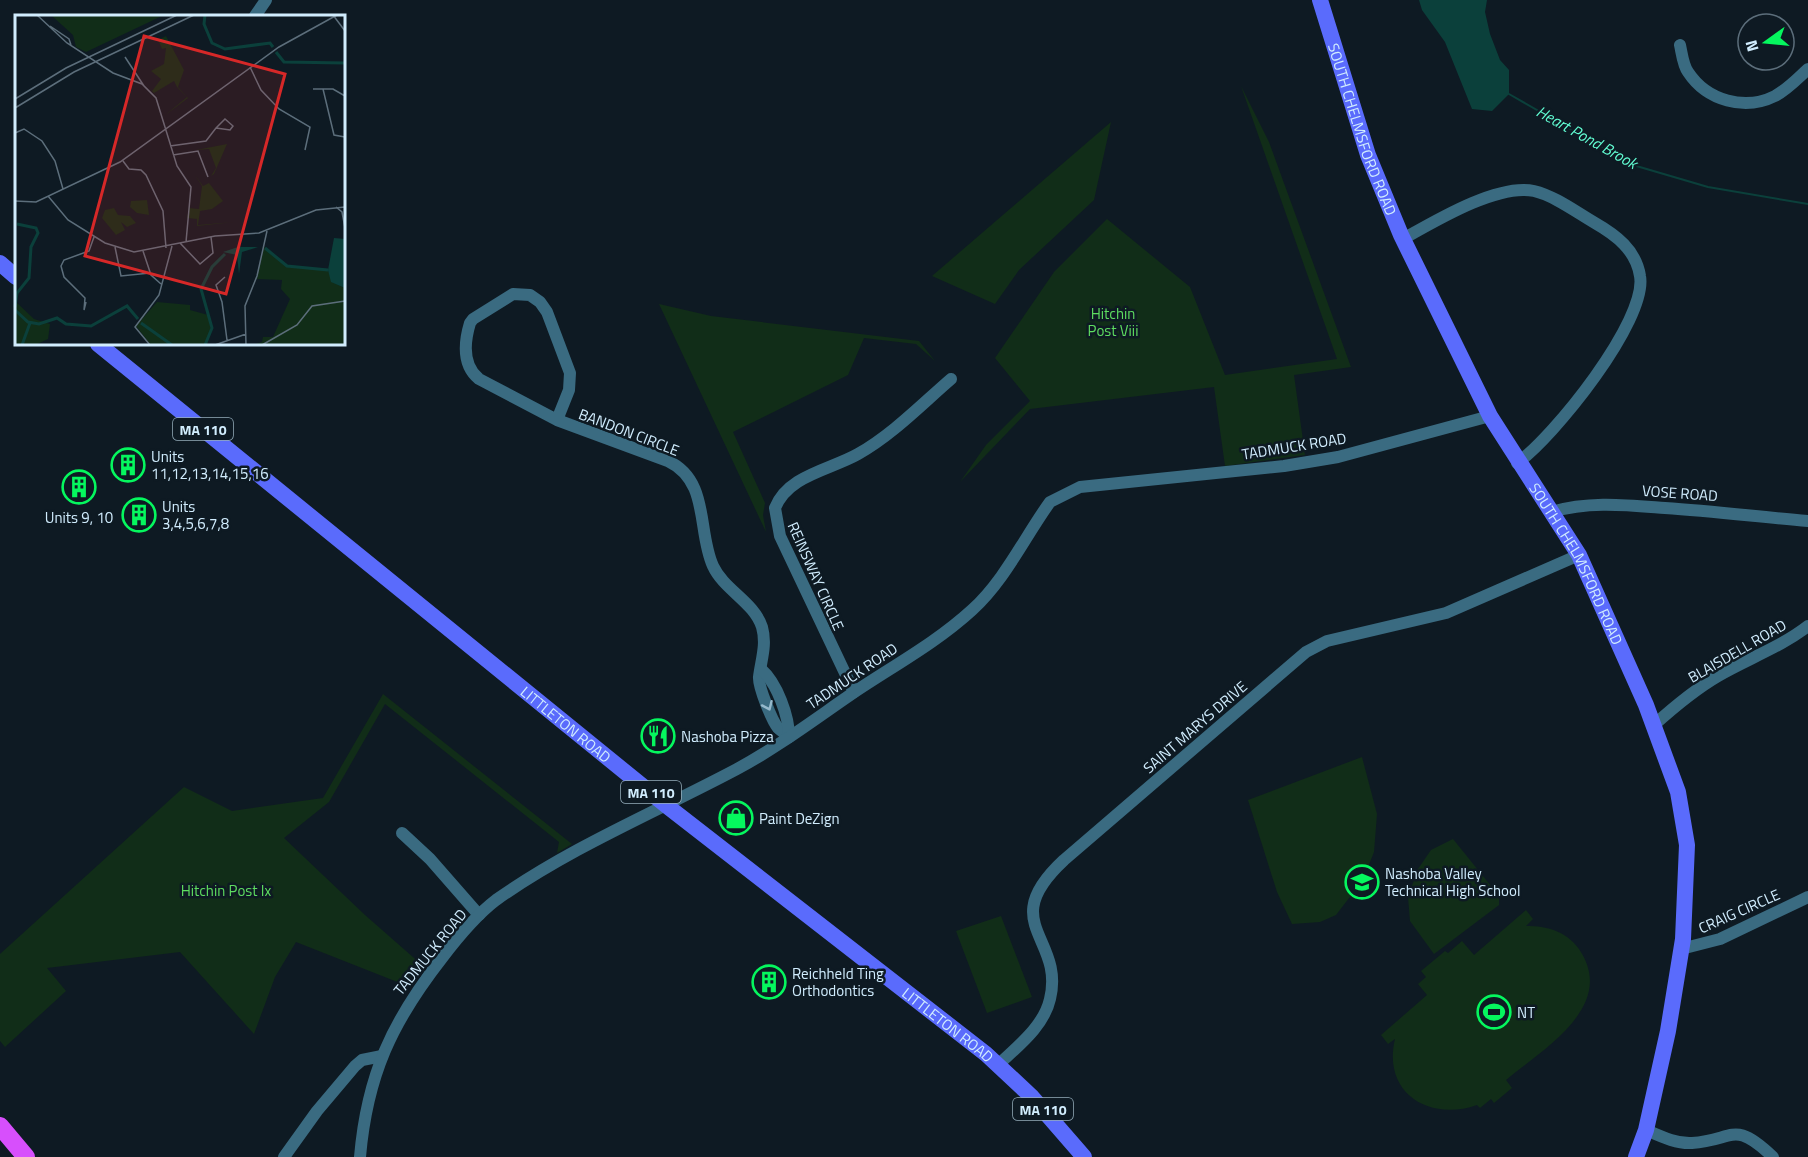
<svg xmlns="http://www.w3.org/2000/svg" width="1808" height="1157" font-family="'Titillium Web',sans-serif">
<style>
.green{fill:#112d18}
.water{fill:#0b403b}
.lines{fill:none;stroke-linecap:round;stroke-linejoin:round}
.stream{stroke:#0b403b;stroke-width:2}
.minor{stroke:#3a6b81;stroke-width:12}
.major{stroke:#5a6bfc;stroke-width:16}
.highway{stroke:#d74ffc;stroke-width:18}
.oneway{stroke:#95b9cc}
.labels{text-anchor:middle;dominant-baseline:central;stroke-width:5;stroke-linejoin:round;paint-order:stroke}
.shield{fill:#0e1a23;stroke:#96aebc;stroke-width:1.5}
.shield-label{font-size:14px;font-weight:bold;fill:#d1edfe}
.street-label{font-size:15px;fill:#d1edfe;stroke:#0e1a23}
.park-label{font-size:15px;fill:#5edd60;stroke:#0e1a23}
.poi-label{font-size:15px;fill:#d1edfe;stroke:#0e1a23;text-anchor:start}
.water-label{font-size:16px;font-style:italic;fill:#61fcd2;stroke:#0e1a23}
.inset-river{fill:none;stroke:#0b403b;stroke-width:3}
.inset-road{fill:none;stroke:#5c6e7b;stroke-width:1.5}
.view{fill:#d62828;fill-opacity:0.15;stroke:#d62828;stroke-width:3}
.inset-edge{fill:none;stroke:#d1edfe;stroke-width:3}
</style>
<rect width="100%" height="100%" fill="#0e1a23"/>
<!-- green -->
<g class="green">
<polygon points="1241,86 1269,142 1351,367 1294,375 1305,455 1225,466 1214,387 1030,409 960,482 986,445 1030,401 995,358 1054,272 1107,219 1190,287 1225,375 1337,359"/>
<polygon points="1111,122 1094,200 1019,270 995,304 932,276"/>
<polygon points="659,304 711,316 919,341 935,361 916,344 864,338 848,375 733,432 765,503 763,515 766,532"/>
<polygon points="383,694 572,844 557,853 559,842 385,704 329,802 284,838 365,915 422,965 405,985 296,942 275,977 254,1034 180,952 47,968 66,991 5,1047 0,1041 0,954 184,787 232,811 323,798"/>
<polygon points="1362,757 1377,814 1374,852 1363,880 1336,915 1320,922 1292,924 1277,892 1248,800"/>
<polygon points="1453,839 1499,896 1499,905 1434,954 1410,921 1408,897 1418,869 1431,850"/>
<path d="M1526,910L1533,919L1526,926C1547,926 1566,931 1579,949C1618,1006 1543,1049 1506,1080L1512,1088L1494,1103L1491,1099L1480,1108L1477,1105C1429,1122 1382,1093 1395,1039L1388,1044L1381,1035L1427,995L1418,984L1426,977L1421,971L1445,951L1448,953L1462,941L1474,955Z"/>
<polygon points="1001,916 1032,997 987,1013 956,931"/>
</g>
<!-- water -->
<polygon class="water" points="1419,0 1487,0 1485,12 1490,34 1500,60 1509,70 1509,94 1492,111 1472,109 1445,42 1422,10"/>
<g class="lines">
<!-- stream -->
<polyline class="stream" points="1509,94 1633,165 1708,187 1808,204"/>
<!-- minor -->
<g class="minor">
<polyline points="255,16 266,0"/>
<path d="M1680,45C1682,54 1683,65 1688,72C1707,101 1745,111 1775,96C1788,89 1798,78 1808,69"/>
<path d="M1403,239C1435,221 1498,183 1534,191C1555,196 1576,212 1595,223C1616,235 1636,250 1640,276C1648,320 1553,438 1517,463"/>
<path d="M557,420L569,390L570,373L547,312L540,302L530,295L513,294L473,319L470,323C464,343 462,365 479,379L557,420L668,461C710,481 697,531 713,566C724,590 754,602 762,627C767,645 761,660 759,677C758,686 772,721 778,728C781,731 786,734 789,737"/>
<path d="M1551,512C1590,501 1625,505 1665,508C1713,511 1760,517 1808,521"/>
<path d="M761,669C777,683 789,716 789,737"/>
<path d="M854,692L780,536L775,508C788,475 830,470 858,454C892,435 922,404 951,379"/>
<path d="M1654,725C1674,707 1694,690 1718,676C1747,659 1781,647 1808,626"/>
<polyline points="402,833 430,859 479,915"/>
<polyline points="1681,949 1720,939 1808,897"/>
<path d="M999,1064C1018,1046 1044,1026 1050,999C1065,937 995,924 1064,860L1306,652L1327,641L1446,613L1579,555"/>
<path d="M1646,1130C1660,1136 1676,1144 1692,1143C1735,1140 1733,1119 1773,1157"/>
<polyline points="284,1157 317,1111 355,1066 362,1060 382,1056"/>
<path d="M360,1157C367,1075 392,1022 442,958C458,937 475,916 496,900C571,847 656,812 737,769C778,747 815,719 853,693C893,666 936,643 972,610C1005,580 1024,538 1050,502L1080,487L1284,466L1338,457L1490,416"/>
</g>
<!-- major -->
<g class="major">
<path id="s1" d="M1320,0L1368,155L1401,235L1490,416L1579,555L1646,705L1678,792L1687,845L1683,939L1668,1031L1646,1130L1636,1157"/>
<polyline points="0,263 16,277"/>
<path id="s2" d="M98,344L667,806L986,1054L1031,1096L1084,1157"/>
</g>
<!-- highway -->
<polyline class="highway" points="0,1126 26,1157"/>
</g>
<!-- one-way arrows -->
<defs><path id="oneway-chevron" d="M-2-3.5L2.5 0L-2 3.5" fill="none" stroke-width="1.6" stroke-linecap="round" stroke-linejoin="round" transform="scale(1.5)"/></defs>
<use class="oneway" href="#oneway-chevron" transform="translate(768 706) rotate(66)"/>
<!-- icons -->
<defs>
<g id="building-ring" transform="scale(1.725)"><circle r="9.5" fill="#0e1a23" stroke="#05f75e" stroke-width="1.5"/><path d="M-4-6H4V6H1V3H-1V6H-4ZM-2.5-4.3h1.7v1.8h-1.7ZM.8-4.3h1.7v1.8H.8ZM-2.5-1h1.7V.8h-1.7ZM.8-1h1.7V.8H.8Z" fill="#05f75e"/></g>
<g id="restaurant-ring" transform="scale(1.725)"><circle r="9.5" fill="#0e1a23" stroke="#05f75e" stroke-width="1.5"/><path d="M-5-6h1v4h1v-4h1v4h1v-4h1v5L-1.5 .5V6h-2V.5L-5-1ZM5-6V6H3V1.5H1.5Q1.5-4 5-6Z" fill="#05f75e"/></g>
<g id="shop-ring" transform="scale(1.725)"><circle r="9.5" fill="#0e1a23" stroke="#05f75e" stroke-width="1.5"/><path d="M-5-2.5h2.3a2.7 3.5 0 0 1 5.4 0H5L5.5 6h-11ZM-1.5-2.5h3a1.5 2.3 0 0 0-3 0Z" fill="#05f75e"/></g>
<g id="school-ring" transform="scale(1.725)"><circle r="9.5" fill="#0e1a23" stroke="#05f75e" stroke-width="1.5"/><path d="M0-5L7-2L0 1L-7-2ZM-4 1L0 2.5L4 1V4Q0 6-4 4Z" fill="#05f75e"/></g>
<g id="stadium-ring" transform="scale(1.725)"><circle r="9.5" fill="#0e1a23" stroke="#05f75e" stroke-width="1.5"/><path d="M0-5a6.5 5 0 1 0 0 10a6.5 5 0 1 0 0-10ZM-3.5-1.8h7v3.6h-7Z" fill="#05f75e"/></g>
</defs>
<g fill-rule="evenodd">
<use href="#building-ring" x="128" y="465"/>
<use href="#building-ring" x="79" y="487"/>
<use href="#building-ring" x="139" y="515"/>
<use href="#restaurant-ring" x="658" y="736"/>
<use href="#shop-ring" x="736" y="818"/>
<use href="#school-ring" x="1362" y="882"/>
<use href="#building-ring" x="769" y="982"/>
<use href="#stadium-ring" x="1494" y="1012"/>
</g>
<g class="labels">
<!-- shield labels -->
<g class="shield">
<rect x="173" y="418" width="60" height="22" rx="4.5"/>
<rect x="621" y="781" width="60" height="22" rx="4.5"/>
<rect x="1013" y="1098" width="60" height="22" rx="4.5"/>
</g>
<g class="shield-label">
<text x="203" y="429">MA 110</text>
<text x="651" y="792">MA 110</text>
<text x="1043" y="1109">MA 110</text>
</g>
<!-- street labels -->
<g class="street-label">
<text stroke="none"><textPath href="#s1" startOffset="136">SOUTH CHELMSFORD ROAD</textPath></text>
<text transform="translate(629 432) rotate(21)">BANDON CIRCLE</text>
<text transform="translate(1294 446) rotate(-9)">TADMUCK ROAD</text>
<text transform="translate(1680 493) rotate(4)">VOSE ROAD</text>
<text stroke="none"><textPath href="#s1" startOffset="622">SOUTH CHELMSFORD ROAD</textPath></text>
<text transform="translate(816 576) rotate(66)">REINSWAY CIRCLE</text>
<text transform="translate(1737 651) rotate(-30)">BLAISDELL ROAD</text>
<text transform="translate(852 676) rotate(-34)">TADMUCK ROAD</text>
<text stroke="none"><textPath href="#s2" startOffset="603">LITTLETON ROAD</textPath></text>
<text transform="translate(1195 727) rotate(-41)">SAINT MARYS DRIVE</text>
<text transform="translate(1739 911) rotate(-24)">CRAIG CIRCLE</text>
<text transform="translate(430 952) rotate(-51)">TADMUCK ROAD</text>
<text stroke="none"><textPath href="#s2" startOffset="1089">LITTLETON ROAD</textPath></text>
</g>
<!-- park labels -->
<g class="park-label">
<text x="1113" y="313">Hitchin<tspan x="1113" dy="17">Post Viii</tspan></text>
<text x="226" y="890">Hitchin Post Ix</text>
</g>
<!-- poi labels -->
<g class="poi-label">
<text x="151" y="456">Units<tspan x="151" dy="17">11,12,13,14,15,16</tspan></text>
<text x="162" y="506">Units<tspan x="162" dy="17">3,4,5,6,7,8</tspan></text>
<text x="79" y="517" text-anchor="middle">Units 9, 10</text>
<text x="681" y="736">Nashoba Pizza</text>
<text x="759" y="818">Paint DeZign</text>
<text x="1385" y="873">Nashoba Valley<tspan x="1385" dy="17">Technical High School</tspan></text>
<text x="792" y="973">Reichheld Ting<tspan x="792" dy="17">Orthodontics</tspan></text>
<text x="1517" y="1012">NT</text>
</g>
<!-- water labels -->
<g class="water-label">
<text transform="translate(1587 137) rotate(29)">Heart Pond Brook</text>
</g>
</g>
<!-- overview -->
<g transform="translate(15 15)">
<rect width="330" height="330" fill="#0e1a23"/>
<path d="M36,0H149L71,37L61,32L58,20ZM151,21L169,55L163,72L173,83L149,101L172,82L162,72L159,66L139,78L137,76L146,64L136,56L149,49L151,33L147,34L143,25ZM212,129L199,159L196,161L201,153L194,134L181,135ZM180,160L188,171L194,168L208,186L197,194L185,196L183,210L219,207L182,211V204L172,203L174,193L184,194L187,171ZM132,185L134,200L122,198L115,192L116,186ZM99,193L103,200L115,201L121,208L112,212L106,207L110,215L101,220L87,203L90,195ZM249,232L272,251L313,255L317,267L330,273V330H237L247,327L248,322H258L275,284L266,274L267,265L242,264ZM0,286L19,304L35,309L33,324L20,330H0ZM142,287L175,290V295L193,300L196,316L192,330H136L121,311Z" fill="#112d18"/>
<path d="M319,223L330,224V273L316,267L313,255ZM223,232H243L227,237L224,259L222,240L208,237Z" fill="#0b403b"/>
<path class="inset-river" d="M190,0L189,9L197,28L210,34L255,28L258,32M261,37L269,47L330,48M250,233L272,251L313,255M0,292L2,278L14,263L16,232L23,218L21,213L2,209M0,295L13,307L24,309L42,303L51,309L76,311L112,291L123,304M126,308L157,330M7,330L15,308M190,330L197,313L186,274L197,252L210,239"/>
<path class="inset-road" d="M22,0L52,28L98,58L127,69L141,83L162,151L176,172L171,227M318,0L330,16M35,11L54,24L56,30M110,42L129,71M235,52L246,75L264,94L295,112L290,135M298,74H318L330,81M308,74L319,120L330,122M0,84L51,53L162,0M0,93L59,57L179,0M0,118L9,114L27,126L40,146L48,174M155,131L191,126L201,113L210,104L218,111L215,115L201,113M158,140L183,136L193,162M108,146L114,154L126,155L131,160L148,196L151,233M33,181L53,205L90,228L119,237L200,221L244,218L301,195L330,192M0,186L21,187L105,147L264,32L322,0M321,192L327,197L330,213M165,228L185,249L198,238L196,222M100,232L106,261L135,258M128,236L136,260L146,269M210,262L201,270L207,287L212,325M71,287L69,295L70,283L49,262L46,251L49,245L74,236L79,222M135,330L120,312L144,280L157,231M200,330L231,319M231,330L230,291L242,261L252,216M247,330L282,310L297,291L330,286"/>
<path class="view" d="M129,21L270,59L211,279L70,241Z"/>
<rect width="330" height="330" class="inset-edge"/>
</g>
<!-- north arrow -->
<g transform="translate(1766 42) rotate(255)"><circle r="28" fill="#0e1a23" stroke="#5c6e7b" stroke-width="1.5"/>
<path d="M0-4.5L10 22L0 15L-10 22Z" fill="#05f75e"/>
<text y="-9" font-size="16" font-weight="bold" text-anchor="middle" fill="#d1edfe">N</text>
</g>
</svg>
